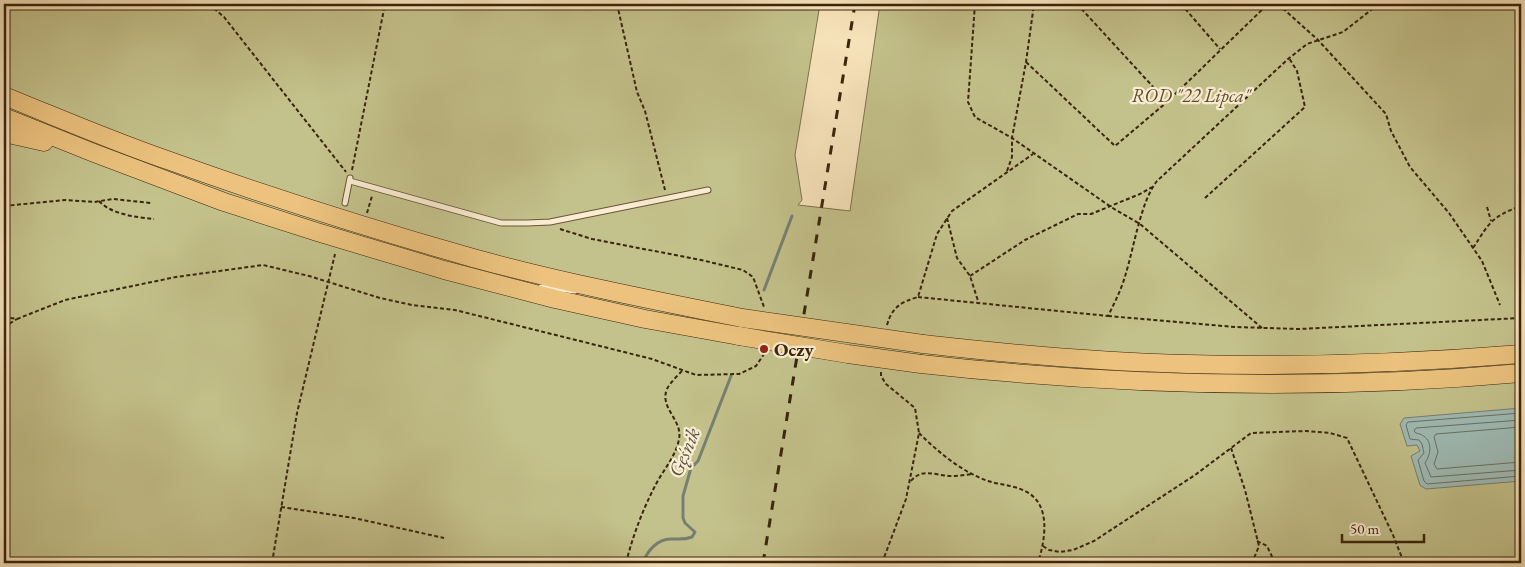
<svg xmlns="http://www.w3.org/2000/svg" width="1525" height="567" font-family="'EB Garamond',serif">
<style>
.green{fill:#c4c28c;stroke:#7e744c}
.water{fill:#a0bdb8;stroke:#778073}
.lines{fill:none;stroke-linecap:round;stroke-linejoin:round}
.shore{stroke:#6c7162;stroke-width:1}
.stream{stroke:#778073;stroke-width:3}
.service-casing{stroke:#695537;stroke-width:7}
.motorway-casing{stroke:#39250b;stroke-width:19}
.path{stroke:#39250b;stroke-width:2;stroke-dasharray:4 2.5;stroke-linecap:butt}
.service{stroke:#faedd3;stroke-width:5}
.motorway{stroke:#ecc27e;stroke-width:18}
.rail{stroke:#39250b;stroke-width:3;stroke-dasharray:9 9;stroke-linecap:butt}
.motorway-bridge-casing{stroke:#39250b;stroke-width:19;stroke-linecap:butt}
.motorway-bridge{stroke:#ecc27e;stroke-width:18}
.poi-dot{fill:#8f2418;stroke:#faedd3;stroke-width:2}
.labels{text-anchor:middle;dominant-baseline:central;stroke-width:4.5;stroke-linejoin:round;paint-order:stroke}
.park-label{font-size:19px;font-style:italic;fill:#5c4c2b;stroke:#faedd3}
.poi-label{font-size:19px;font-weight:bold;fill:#39250b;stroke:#faedd3;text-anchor:start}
.water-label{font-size:20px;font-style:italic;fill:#58533f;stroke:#faedd3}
</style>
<rect width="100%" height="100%" fill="#f8e4bc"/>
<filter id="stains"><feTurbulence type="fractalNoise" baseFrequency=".004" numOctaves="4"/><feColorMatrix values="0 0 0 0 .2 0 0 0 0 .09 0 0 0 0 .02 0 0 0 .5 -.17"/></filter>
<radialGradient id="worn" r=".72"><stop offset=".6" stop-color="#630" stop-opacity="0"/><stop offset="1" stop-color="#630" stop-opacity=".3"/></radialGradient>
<!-- green -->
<polygon class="green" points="4,4 820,4 795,155 802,200 798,205 850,211 880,4 1521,4 1521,563 4,563"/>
<!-- water -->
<polygon class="water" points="1521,408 1521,481 1426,489 1420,485 1411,456 1420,451 1417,445 1407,446 1400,424 1404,418"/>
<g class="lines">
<!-- shore -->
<g class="shore">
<polyline points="1521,413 1408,422 1406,425 1410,439 1419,440 1422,444 1424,453 1418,460 1424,481 1427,484 1521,476"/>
<path d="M1521,420L1416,428L1414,431L1416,433C1432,436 1433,451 1425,463L1431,477L1521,470"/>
<polyline points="1521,427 1436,434 1434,437 1438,452 1434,464 1437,469 1521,462"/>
</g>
<!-- stream -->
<g class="stream">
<polyline points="764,290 792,216"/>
<path d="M643,563C647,551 658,538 672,539C681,539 684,540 692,537L695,532L685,523L683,518V496L691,468L698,461L731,376"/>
</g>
<!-- service casing -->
<g class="service-casing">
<g id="service">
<polyline points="350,181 501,223 527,223 550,222 708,190"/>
<polyline points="345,203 350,178"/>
<polyline points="541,287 575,291"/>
</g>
</g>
<!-- motorway casing -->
<g class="motorway-casing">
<g id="motorway">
<path d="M4,96C59,118 114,142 170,161C270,197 371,229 473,258C561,282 652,300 742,318"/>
<polyline points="4,117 94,153 224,202 317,232 444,270 555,299 645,319 739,336"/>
<polyline points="4,133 44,142"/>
<path d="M923,344C1011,354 1100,362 1188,364C1299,367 1411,363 1521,354"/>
<path d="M921,364C1120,386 1322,391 1521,373"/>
</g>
</g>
<!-- path -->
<g class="path">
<polyline points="209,4 224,17 346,172"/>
<polyline points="617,4 637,92 645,111 665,190"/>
<polyline points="975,4 968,102 975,117 1012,138 1111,207 1140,224 1262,328"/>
<polyline points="1077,4 1167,102"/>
<polyline points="1181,4 1220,49"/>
<polyline points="1278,4 1318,40 1386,114 1391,131 1410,167 1449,213 1482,261 1500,305"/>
<polyline points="1026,62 1115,146 1167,102 1268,4"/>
<polyline points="352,170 385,4"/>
<polyline points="1007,171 1012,157 1012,138 1026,62 1034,4"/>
<polyline points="1205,198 1305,107 1297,71 1289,58"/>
<path d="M99,201C112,215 137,217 154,219"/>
<polyline points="4,206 66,200 94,202 113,199 151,203"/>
<polyline points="1487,207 1491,221"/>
<polyline points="367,213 372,196"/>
<polyline points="947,218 957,258 970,276 979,304"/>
<polyline points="560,229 592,239 701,260 743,270 753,277 764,307"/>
<path d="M1473,248C1490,222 1491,217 1521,206"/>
<polyline points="970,276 1025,240 1078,214 1091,214 1140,194 1152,187"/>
<path d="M918,297L1108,316C1115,302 1122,288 1126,273C1134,247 1141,201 1157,181L1288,59L1307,44L1343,32L1371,10L1376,4"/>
<polyline points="1108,316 1235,327 1299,329 1521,318"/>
<polyline points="4,317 17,319 65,300 176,277 263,265 309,276 380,298 412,305 455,310 600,346 652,359 696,375 739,374 756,366 764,354"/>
<path d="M887,325C892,307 901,302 918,297L937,234L952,211L1033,154"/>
<polyline points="4,327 17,319"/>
<polyline points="881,372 881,376 886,384 915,408 919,433 906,499 882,563"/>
<path d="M919,433C938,452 962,472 988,481C1000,485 1013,485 1025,491C1052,504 1045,540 1038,563"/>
<polyline points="1231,448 1245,490 1259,546 1252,563"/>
<path d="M911,481C921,468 935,475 949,476C957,476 965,475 973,474"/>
<polyline points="281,507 354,518 444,538"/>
<polyline points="1257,541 1267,546 1275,563"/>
<polyline points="1043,546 1049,550 1060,552 1073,550 1094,541 1195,475 1251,433 1306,431 1330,433 1347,438 1393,535 1404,563"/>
<polyline points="272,563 297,413 335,254"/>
<path d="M626,563C633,535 643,509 656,484C664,469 676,456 679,439C683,420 659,408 667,389C670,383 677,376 682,371"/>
</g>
<!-- service -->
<use href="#service" class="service"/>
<!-- motorway -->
<use href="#motorway" class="motorway"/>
<!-- rail -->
<polyline class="rail" points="763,563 855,4"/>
<!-- motorway-bridge casing -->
<g class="motorway-bridge-casing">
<g id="motorway-bridge">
<polyline points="742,318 923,344"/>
<polyline points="739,336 848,354 921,364"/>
</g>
</g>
<!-- motorway-bridge -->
<use href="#motorway-bridge" class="motorway-bridge"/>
</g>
<!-- markers -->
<circle class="poi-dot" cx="764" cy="349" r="5"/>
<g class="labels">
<!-- park labels -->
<g class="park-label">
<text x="1191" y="95">ROD "22 Lipca"</text>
</g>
<!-- poi labels -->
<g class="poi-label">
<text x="774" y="349">Oczy</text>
</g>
<!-- water labels -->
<g class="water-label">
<text transform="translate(684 452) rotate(-67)">Gęśnik</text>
</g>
</g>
<!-- margin -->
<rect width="1525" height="567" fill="none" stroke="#f8e4bc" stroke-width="20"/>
<rect x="5" y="5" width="1515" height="557" fill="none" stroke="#39250b" stroke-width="2.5"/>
<rect x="10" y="10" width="1505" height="547" fill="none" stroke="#39250b"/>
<!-- scale -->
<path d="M1342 534v8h82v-8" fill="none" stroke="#39250b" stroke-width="2.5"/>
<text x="1350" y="534" font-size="15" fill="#39250b" stroke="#faedd3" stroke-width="4" paint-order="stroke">50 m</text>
<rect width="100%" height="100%" filter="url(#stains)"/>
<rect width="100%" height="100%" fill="url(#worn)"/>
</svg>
